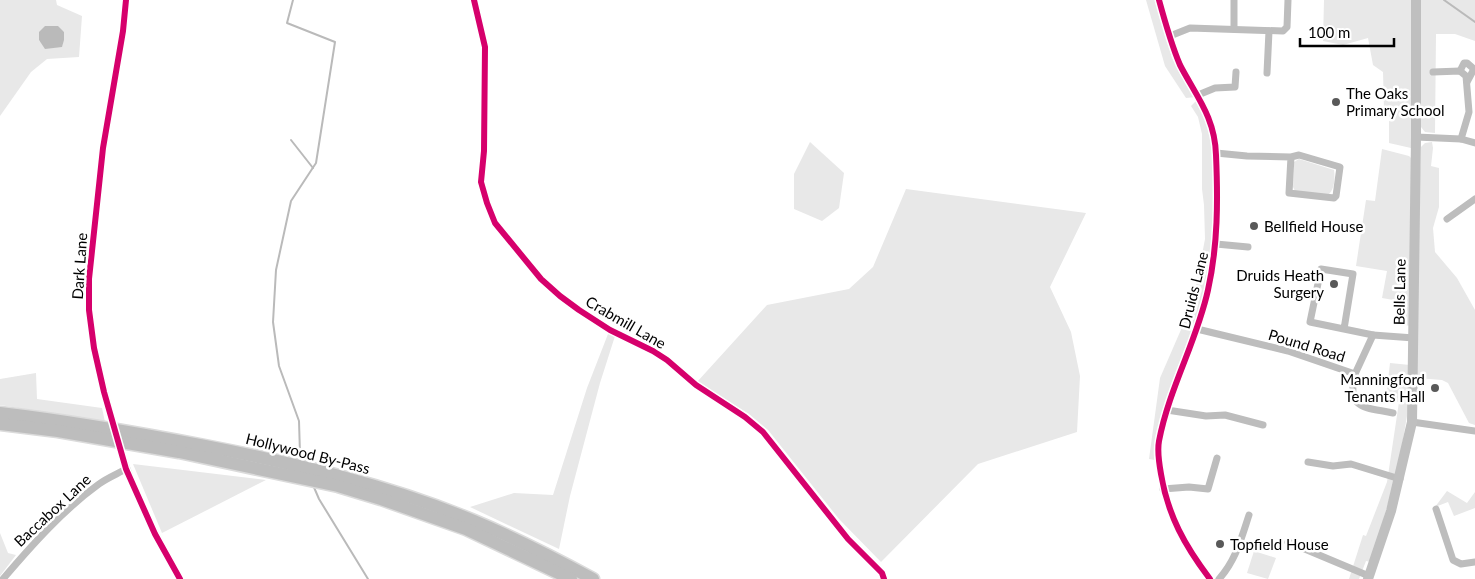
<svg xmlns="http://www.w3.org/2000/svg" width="1475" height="579" font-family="Lato,sans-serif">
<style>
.green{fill:#e8e8e8;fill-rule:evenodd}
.water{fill:#bababa}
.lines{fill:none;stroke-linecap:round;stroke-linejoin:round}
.stream{stroke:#bababa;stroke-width:2}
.highway-casing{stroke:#dbdbdb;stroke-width:15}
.street{stroke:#bdbdbd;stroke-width:7}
.secondary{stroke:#bfbfbf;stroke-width:10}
.highway{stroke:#bdbdbd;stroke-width:12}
.street-bridge{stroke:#bdbdbd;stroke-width:7}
.cycleway-casing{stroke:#fff;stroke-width:9}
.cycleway{stroke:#d6006c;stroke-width:6}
.poi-dot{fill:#595959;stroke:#fff;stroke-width:2}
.labels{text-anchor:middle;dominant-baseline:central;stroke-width:5;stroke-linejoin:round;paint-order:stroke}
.poi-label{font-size:15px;fill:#000;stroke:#fff;text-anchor:start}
.street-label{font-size:15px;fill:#000;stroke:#fff}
</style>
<rect width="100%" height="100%" fill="#fff"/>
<!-- green -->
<g class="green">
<path d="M0,0H56L57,5L82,16L79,57L47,59L31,72L0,116ZM55,26L64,32L62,47L39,41Z"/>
<polygon points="1146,0 1157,0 1172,58 1196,97 1186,98 1165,66"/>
<polygon points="1324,0 1412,0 1411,148 1389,143 1389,112 1384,109 1383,72 1373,65 1368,38 1343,45 1323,41"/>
<polygon points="1420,0 1475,0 1475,41 1455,34 1436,34 1435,133 1425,132 1421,127"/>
<polygon points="1196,101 1205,114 1212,141 1215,187 1213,246 1205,293 1162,414 1155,460 1149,459 1160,378 1193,302 1205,239 1204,205 1202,189 1202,134 1198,117 1191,106"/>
<polygon points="810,142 844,173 839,208 822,221 794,209 794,174"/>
<polygon points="1432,142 1433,148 1431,166 1439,168 1439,207 1433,228 1435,252 1457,278 1475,310 1475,425 1469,423 1448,383 1442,380 1417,378 1417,261 1421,147 1425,143"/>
<polygon points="1382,149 1409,156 1411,158 1411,326 1404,325 1405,302 1382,298 1387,271 1356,266 1366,200 1375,201"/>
<path d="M1299,159L1334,170C1335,178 1335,189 1328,195L1295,191L1293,187L1294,162Z"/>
<polygon points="906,189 1086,213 1050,287 1071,332 1080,376 1077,432 978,464 881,562 839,519 768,430 749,414 697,382 767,305 849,289 873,267"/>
<polygon points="608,334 615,336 600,383 570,496 559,549 470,507 514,493 553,495 587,388"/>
<polygon points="1390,363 1410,365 1408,410 1398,469 1371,562 1366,561 1359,579 1349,579 1363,535 1366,536 1387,482 1399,402 1386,398"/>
<polygon points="36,373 37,399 102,408 105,422 0,405 0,379"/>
<polygon points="133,464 266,480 162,533"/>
<polygon points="1447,491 1467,503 1475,492 1475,508 1454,516 1448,502 1435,507"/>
<polygon points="0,533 8,553 16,555 0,576"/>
<polygon points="1254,551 1276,558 1268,579 1247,573"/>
</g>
<!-- water -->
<polygon class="water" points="45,26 58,26 64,32 64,40 62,47 45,49 39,40 39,32"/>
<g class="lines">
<!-- stream -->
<g class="stream">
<polyline points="293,0 287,23 335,42 316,163 291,201 276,270 273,322 279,366 299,421 300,454 303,462"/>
<polyline points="1444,0 1475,22"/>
<polyline points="291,140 313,168"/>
<polyline points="313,485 319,499 368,579"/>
</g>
<!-- highway casing -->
<g class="highway-casing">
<g id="highway">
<path d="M0,413C69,421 137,433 205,446C297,464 388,485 474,521C515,538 554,558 593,579"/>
<polyline points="0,424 58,431 179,452 338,486 381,499 466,529 571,579"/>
</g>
</g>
<!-- street -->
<g class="street">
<polyline points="474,0 485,47 484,151 481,182 487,203 495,223 541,279 560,296 579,310 610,330 653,351 667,360 696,385 745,417 763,432 848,539 882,573 884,579"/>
<path d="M1159,0C1165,22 1171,44 1180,65C1196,96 1215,117 1216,155C1218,200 1218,245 1208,290C1197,341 1169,388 1159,441C1157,452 1159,463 1161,474C1168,516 1185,546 1210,579"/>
<polyline points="1234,29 1234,0"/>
<polyline points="1170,36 1190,28 1283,31 1287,27 1288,0"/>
<polyline points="1460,71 1464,63 1467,63 1474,69 1467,82"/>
<polyline points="1433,72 1460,71 1466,76 1469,112 1461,139"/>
<polyline points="1267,73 1269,31"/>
<polyline points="1198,95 1215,88 1235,87 1236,72"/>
<polyline points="1416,137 1461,139 1475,143"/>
<polyline points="1216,153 1247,156 1291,157 1299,155 1340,167 1336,196 1334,198 1289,193 1291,157"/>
<polyline points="1447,219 1475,199"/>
<polyline points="1216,244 1248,247"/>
<polyline points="1197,329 1288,351 1355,374 1373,335 1414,338"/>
<polyline points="1344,329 1353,274 1321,269 1310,322 1373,335"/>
<path d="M1355,374C1346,410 1365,407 1393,413"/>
<polyline points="1167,410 1206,416 1225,415 1263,425"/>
<polyline points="112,422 94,348 89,310 89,279 103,148 123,31 126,0"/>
<polyline points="1412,422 1475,431"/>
<path d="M120,448C134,494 156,537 180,579"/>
<polyline points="1308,462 1333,466 1351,464 1400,479"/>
<polyline points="1163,489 1189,487 1208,489 1217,458"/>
<polyline points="1436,509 1453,560 1461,564 1475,562"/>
<polyline points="1288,542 1369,576"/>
<path d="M3,579C32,545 63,510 99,484C107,478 117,474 126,469"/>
<path d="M1219,579C1236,560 1241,539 1249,515"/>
</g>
<!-- secondary -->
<polyline class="secondary" points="1368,579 1391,511 1412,422 1416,137 1416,0"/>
<!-- highway -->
<use href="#highway" class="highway"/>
<!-- street-bridge -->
<polyline class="street-bridge" points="112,422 120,448"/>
<!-- cycleway casing -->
<g class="cycleway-casing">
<g id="cycleway">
<polyline points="126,0 123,31 103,148 89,279 89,310 94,348 104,392 126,469 155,534 180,579"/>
<polyline points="474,0 485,47 484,151 481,182 487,203 495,223 541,279 560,296 579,310 610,330 653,351 667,360 696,385 745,417 763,432 848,539 882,573 884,579"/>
<path d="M1159,0C1165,22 1171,44 1180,65C1196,96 1215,117 1216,155C1218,200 1218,245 1208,290C1197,341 1169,388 1159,441C1157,452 1159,463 1161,474C1168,516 1185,546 1210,579"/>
</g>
</g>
<!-- cycleway -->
<use href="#cycleway" class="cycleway"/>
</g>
<!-- markers -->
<g class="poi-dot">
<circle cx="1336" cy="102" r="5"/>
<circle cx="1254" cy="226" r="5"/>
<circle cx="1334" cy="284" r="5"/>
<circle cx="1435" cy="388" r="5"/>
<circle cx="1220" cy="544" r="5"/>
</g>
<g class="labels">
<!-- poi labels -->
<g class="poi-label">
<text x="1346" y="93">The Oaks<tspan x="1346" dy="17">Primary School</tspan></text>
<text x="1264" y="226">Bellfield House</text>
<text x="1324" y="275" text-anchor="end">Druids Heath<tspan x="1324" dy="17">Surgery</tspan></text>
<text x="1425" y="379" text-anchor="end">Manningford<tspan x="1425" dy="17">Tenants Hall</tspan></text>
<text x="1230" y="544">Topfield House</text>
</g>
<!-- street labels -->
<g class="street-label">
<text transform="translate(79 266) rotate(-86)">Dark Lane</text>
<text transform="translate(1193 290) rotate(-76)">Druids Lane</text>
<text transform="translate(1399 292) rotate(-89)">Bells Lane</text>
<text transform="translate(626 322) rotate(30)">Crabmill Lane</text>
<text transform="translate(1307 345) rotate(17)">Pound Road</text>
<text transform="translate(308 453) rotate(14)">Hollywood By-Pass</text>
<text transform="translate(52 510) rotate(-43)">Baccabox Lane</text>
</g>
</g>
<!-- scale -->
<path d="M1300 38v8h94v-8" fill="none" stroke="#000000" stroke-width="2.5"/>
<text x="1308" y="38" font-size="15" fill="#000000" stroke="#ffffff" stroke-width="4" paint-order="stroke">100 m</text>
</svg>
